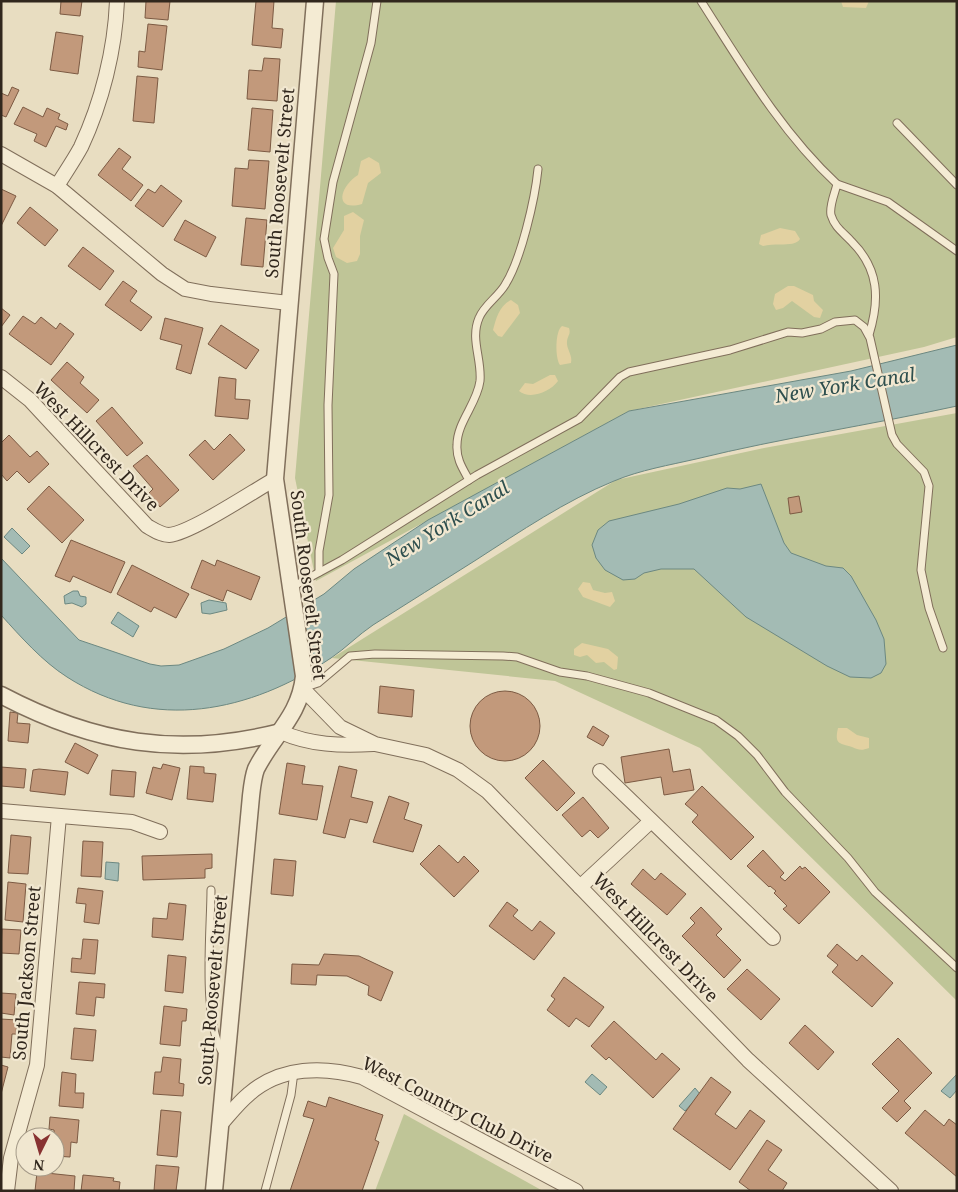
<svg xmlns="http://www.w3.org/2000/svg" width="958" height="1192" font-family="'Noto Serif',serif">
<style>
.green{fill:#bfc597}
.sand{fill:#e2d1a1}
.water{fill:#a3bbb4;stroke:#6c8881}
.building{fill:#c2997b;stroke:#7c5a43}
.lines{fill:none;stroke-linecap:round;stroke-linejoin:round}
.service-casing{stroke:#806f5b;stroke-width:9}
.minor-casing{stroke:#806f5b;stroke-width:16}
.tertiary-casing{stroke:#806f5b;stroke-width:19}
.service{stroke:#f4ebd3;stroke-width:7}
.minor{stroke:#f4ebd3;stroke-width:14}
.tertiary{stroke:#f4ebd3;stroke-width:16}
.labels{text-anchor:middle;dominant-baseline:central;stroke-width:4.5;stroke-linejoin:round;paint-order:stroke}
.street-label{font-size:18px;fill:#31271d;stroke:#f1e7d0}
.water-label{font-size:19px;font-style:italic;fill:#2e4f4e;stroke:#f1e7d0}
</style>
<rect width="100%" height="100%" fill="#e8ddc1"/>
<!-- green -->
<g class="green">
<polygon points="336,1 957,1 957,337 924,347 629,411 316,581 295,478"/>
<polygon points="957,413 957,1001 700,748 555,681 332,658 616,480 764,448"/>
<polygon points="404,1114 543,1191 375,1191"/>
</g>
<!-- sand -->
<g class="sand">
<polygon points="841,1 869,1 866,8 843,7"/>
<path d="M369,157L379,163L381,173L368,183L362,204C334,212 339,187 358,175L361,161Z"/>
<polygon points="353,212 364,220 360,236 360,254 357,261 347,263 336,257 333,248 344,230 344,216"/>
<path d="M780,228L795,231L800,239C795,248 776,242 763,246L759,244L761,235Z"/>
<polygon points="788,286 794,286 813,295 814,301 823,310 820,318 814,317 792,301 783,308 776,310 773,304 775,294"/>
<path d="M511,300L518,305L520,313L502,337L498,336L493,330C496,319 499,306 511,300Z"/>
<path d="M562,326L569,328C571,334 568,335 567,341C566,349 573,355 571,363L560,365C555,358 555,331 562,326Z"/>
<path d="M550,375H555L558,381C550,392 530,400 519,391L525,383L533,384Z"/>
<polygon points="583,582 590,583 593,590 605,593 612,592 615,601 610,607 583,597 578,589"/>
<polygon points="582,643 608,649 618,657 617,669 614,670 604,662 596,663 587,655 580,657 574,655 574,649"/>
<path d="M838,728H847L857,735L869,738V748C861,751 859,750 852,747C840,743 834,745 838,728Z"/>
</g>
<!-- water -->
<g class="water">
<path d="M957,345V406C870,425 782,438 696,459C670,465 640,470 614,481C565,501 521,531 476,560C442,582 407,603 373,625C358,635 346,648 331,658C250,712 154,733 67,677C42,661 21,637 1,615V558L79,640L150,664L161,666L179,665L224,649L268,628L324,594L354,569L428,520L629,411L851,371Z"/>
<polygon points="761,484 784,543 791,553 826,566 843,568 851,576 876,620 884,639 886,664 881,673 871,678 850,677 827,666 746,617 694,569 661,569 644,573 635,579 623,580 605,570 596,558 592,545 598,530 609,521 679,504 727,488 740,489"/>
<polygon points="12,528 30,546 22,554 4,537"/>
<polygon points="73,591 78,591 80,596 86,597 86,604 82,607 72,603 65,604 64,596"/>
<polygon points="209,600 226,603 227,610 210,614 202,613 201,603"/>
<polygon points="118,612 139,626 133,637 111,623"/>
<polygon points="106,862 119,863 118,881 105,879"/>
<polygon points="592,1074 607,1087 600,1095 585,1082"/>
<polygon points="957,1074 957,1090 950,1098 941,1091"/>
<polygon points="695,1088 700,1094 685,1111 679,1106"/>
</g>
<!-- building -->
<g class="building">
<polygon points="61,1 82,1 80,16 60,14"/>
<polygon points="146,1 170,1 168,20 145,18"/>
<polygon points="256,1 274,1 272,28 283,29 281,48 252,45"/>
<polygon points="148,24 167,26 162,70 138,67 139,51 145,52"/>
<polygon points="56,32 83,36 78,74 50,70"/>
<polygon points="264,58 280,59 277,101 247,99 249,70 262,71"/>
<polygon points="137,76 158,78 154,123 133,121"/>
<polygon points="12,87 19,90 6,117 1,115 1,93 8,96"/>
<polygon points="23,107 43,117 47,108 60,114 58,119 68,124 66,130 56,126 46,147 34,141 37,134 14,124"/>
<polygon points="252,108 273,110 270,152 248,150"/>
<polygon points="119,148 131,157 122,169 143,185 131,201 98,175"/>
<polygon points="249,160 269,161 265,209 232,206 235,168 248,169"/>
<polygon points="161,185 182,201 163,227 135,206 148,189 155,193"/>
<polygon points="1,189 16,196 1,226"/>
<polygon points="30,207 58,230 45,246 17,223"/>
<polygon points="246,218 267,220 263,267 241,265"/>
<polygon points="185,220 216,237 206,257 174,240"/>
<polygon points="83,247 114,271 100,290 68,266"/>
<polygon points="123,281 137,291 130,301 152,317 141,331 105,305"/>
<polygon points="1,308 10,315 1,327"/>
<polygon points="23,316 35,324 41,317 56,329 60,323 74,334 51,365 9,334"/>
<polygon points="165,318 203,328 191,374 176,369 182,345 160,339"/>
<polygon points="221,325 259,350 246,369 208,344"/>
<polygon points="67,362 84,377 80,383 99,400 87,413 51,380"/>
<polygon points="219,377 236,379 235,399 250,400 248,419 215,416"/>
<polygon points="112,407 143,443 127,456 96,421"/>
<polygon points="230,434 245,450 213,480 189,455 205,440 214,450"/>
<polygon points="9,435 30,457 37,451 49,464 29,483 17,471 7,481 1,474 1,443"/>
<polygon points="147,455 179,490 160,507 149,493 153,489 133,466"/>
<polygon points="49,486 84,520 62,543 27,509"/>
<polygon points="799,496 802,512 790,514 788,498"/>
<polygon points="71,540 125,562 111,593 73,576 70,582 55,576"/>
<polygon points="202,560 215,566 217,560 260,577 251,600 227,590 223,601 191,588"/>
<polygon points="132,565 189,594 176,618 154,607 151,612 117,594"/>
<polygon points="380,686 414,690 412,717 378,713"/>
<circle cx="505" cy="726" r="35"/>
<polygon points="10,712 18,713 17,723 30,724 28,743 8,741"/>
<polygon points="593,726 609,736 603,746 587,737"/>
<polygon points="75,743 98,755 88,774 65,762"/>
<polygon points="669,749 673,772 690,769 694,790 664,795 661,777 625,783 621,757"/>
<polygon points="543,760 575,793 557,811 525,778"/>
<polygon points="287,763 305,766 302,784 323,786 317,820 279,814"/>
<polygon points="163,764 180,768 172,800 146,793 153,767 161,769"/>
<polygon points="190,766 204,767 204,773 216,774 213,802 187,799"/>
<polygon points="339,766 357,770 351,797 373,802 367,823 350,819 345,838 323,833"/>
<polygon points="1,767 26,769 24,788 1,786"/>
<polygon points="39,769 68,772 65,795 30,791 33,770"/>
<polygon points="112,770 136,772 134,797 110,795"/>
<polygon points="702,786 754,837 731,860 692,822 698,815 685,804"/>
<polygon points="389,796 409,803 404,819 422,825 413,852 373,842"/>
<polygon points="583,797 609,828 598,838 590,830 582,837 562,815"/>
<polygon points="11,835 31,837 28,874 8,873"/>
<polygon points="83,841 103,842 101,877 81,876"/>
<polygon points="439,845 458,863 464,856 479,871 454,897 420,864"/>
<polygon points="763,850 784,873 780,877 785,881 800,866 802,869 805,867 830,892 799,924 783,909 787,906 774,893 776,891 770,886 769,887 747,866"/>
<polygon points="212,854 212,868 205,869 205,878 143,880 142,856"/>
<polygon points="274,859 296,861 293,896 271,894"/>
<polygon points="643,869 655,880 661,873 686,894 667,915 631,884"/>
<polygon points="8,882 26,884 23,922 5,920"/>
<polygon points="78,888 103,891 99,924 84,922 86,904 76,903"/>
<polygon points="507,902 518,910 513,916 532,931 540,921 555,933 534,960 489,926"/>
<polygon points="169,903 186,905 183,940 152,937 153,918 167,919"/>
<polygon points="701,907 722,929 716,935 741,960 724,978 682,936 695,923 690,918"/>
<polygon points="2,929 21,930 19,954 1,953"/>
<polygon points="83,939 98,940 95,974 71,972 72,958 81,959"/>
<polygon points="837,944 857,961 862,955 893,983 872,1007 832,972 838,965 827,956"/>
<polygon points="324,954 359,956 393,972 381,1001 368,995 369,986 347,976 317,975 316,985 291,984 292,964 319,965"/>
<polygon points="168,955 186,957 183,993 165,991"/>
<polygon points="747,969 780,999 761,1020 727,989"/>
<polygon points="564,977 604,1007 589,1027 576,1018 569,1027 547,1010 555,999 551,996"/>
<polygon points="79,982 105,984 104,998 96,997 94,1016 76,1014"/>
<polygon points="1,993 16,994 14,1015 1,1013"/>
<polygon points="164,1006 187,1009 186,1021 182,1021 180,1046 160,1044"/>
<polygon points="1,1019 17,1020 16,1034 12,1034 10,1058 1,1057"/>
<polygon points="614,1021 656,1060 662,1053 680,1069 653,1098 609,1057 606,1060 591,1046"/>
<polygon points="805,1025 834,1052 818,1070 789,1043"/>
<polygon points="74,1028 96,1030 93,1061 71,1059"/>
<polygon points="898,1038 932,1073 904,1101 911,1108 897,1122 882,1108 899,1091 872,1064"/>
<polygon points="163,1057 181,1059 179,1083 184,1084 183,1096 153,1094 155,1072 161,1072"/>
<polygon points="1,1065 8,1067 1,1094"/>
<polygon points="62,1072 76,1074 75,1093 84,1093 83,1108 59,1106"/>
<polygon points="711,1077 731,1092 715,1114 736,1129 750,1110 765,1121 730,1170 673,1129"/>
<polygon points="329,1097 383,1115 375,1140 379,1142 362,1191 290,1191 314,1119 303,1116 308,1101 326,1107"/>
<polygon points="161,1110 181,1112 177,1157 157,1155"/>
<polygon points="925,1110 944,1126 949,1119 957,1125 957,1177 905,1133"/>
<polygon points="50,1117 79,1120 77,1143 71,1142 70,1157 55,1156 54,1130 49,1129"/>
<polygon points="767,1140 782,1150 768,1170 787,1183 782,1191 751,1191 739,1182"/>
<polygon points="156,1165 179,1167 176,1191 154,1191"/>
<polygon points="37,1172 75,1176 74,1191 35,1191"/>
<polygon points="83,1175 114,1178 113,1181 120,1182 119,1191 81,1191"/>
</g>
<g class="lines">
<!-- service casing -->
<g class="service-casing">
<g id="service">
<path d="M701,1C742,65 781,132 837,184"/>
<polyline points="897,123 957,185"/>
<path d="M869,335C880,299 879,269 852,242C843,232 835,228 831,215C829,206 835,193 837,184L888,202L957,251"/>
<path d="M469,480C463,469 456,459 457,445C457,422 477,404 480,381C482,359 470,339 479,318C484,305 498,297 505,285C521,260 535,199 538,169"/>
<polyline points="319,572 319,551 329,495 328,405 334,274 328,258 324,239 333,182 371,43 377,1"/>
<polyline points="292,587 342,560 477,475 579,419 620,377 629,372 730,350 788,332 802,333 821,329 835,322 855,320 864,327 870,338 892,435 897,444 924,472 929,486 921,570 929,608 943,648"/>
<polyline points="303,688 318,683 350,656 375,654 503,656 517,657 560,672 587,676 649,693 716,720 738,736 757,755 785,792 848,858 875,892 957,968"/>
<path d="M211,890C211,930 201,1026 225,1056"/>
<polyline points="265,1191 291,1095 294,1072"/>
</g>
</g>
<!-- minor casing -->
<g class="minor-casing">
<g id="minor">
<polyline points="1,154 57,186 162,274 185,289 211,294 289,303"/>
<path d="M57,186C65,173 74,160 81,147C102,102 115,50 117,1"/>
<path d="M1,377L30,400L147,526C154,530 161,535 169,535C191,533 252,492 275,479"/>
<polyline points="303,689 340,727 375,744 426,755 458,770 487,791 748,1060 891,1191"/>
<path d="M281,732C310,745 341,746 373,744"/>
<polyline points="600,771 773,938"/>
<polyline points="1,811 132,822 160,832"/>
<polyline points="580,887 651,821"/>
<path d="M220,1125C229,1115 238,1103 249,1094C281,1066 324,1066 362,1077L576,1191"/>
<polyline points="7,1191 11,1158 37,1065 59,816"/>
</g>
</g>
<!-- tertiary casing -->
<g class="tertiary-casing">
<g id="tertiary">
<path d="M1,695C94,744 178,758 281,732"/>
<path d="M214,1191L251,796C252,787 253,777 256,769C273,735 300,716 304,676L275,479L315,1"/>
</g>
</g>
<!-- service -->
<use href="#service" class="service"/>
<!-- minor -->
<use href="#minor" class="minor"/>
<!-- tertiary -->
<use href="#tertiary" class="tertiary"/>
</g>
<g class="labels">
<!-- street labels -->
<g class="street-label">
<text transform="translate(279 183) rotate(-85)">South Roosevelt Street</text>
<text transform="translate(97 446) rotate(46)">West Hillcrest Drive</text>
<text transform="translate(309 585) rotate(83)">South Roosevelt Street</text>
<text transform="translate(656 937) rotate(46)">West Hillcrest Drive</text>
<text transform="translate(26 973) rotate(-85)">South Jackson Street</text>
<text transform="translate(212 990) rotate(-85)">South Roosevelt Street</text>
<text transform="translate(458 1109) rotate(27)">West Country Club Drive</text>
</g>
<!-- water labels -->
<g class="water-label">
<text transform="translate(845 385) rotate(-9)">New York Canal</text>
<text transform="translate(447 523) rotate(-32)">New York Canal</text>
</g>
</g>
<!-- border -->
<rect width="958" height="1192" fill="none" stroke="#31271d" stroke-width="5"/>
<!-- north arrow -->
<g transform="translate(40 1152) rotate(185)"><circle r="24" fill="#f1e7d0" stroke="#a49a88"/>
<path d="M0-4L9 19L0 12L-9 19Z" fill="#883231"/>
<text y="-8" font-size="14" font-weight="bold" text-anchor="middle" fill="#31271d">N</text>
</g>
</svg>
